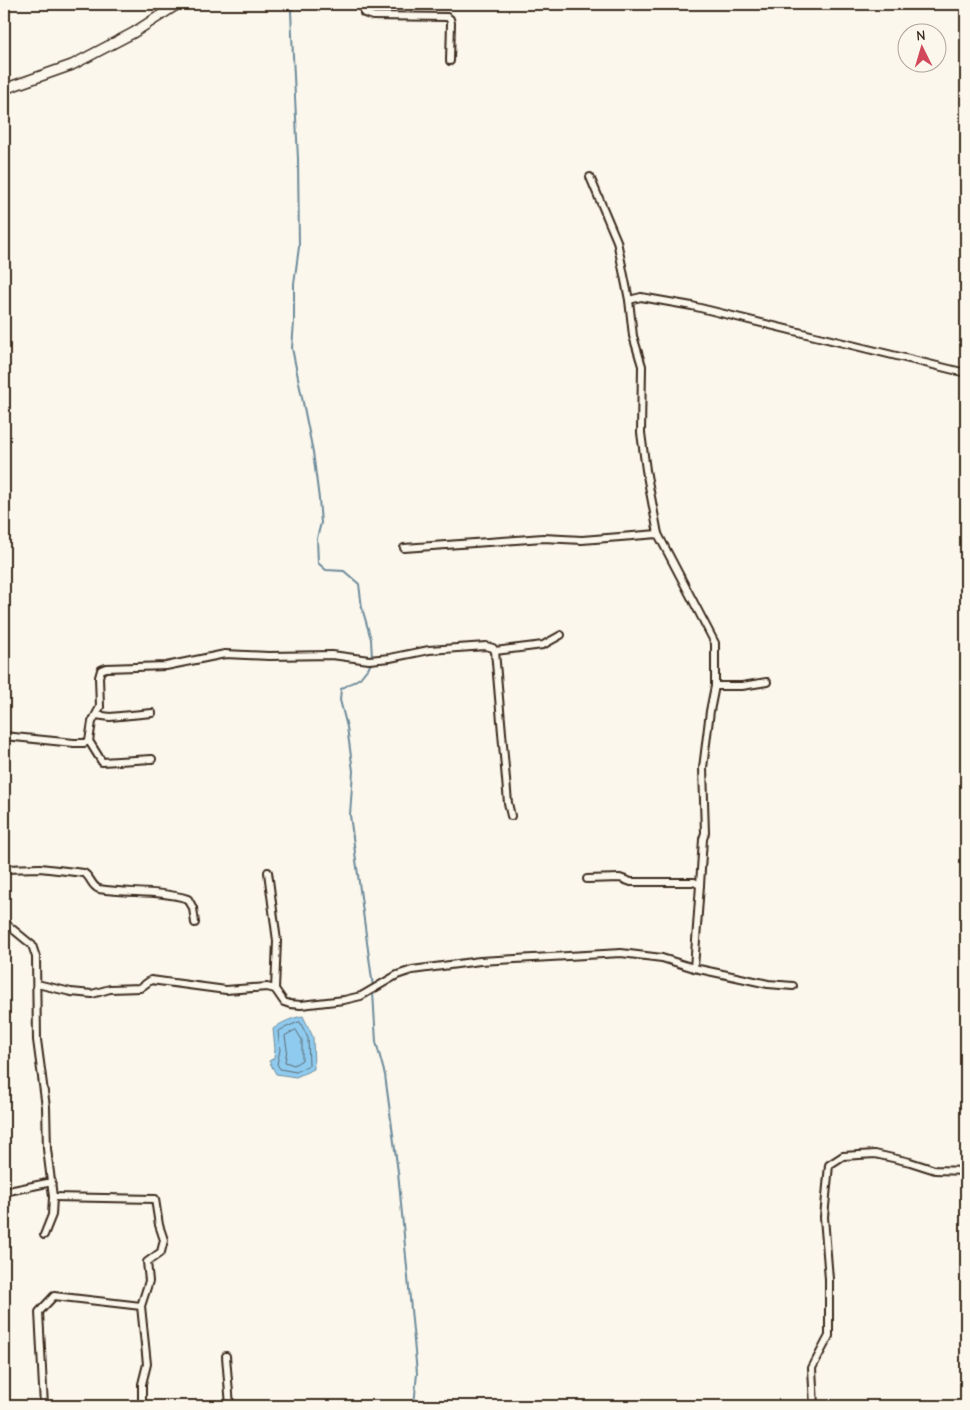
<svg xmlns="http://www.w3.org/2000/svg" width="970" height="1410" font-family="'Comic Neue',sans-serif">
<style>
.water{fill:#8fcbef;stroke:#6d8b9b}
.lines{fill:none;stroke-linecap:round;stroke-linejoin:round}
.shore{stroke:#5d6a72;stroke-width:1}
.stream{stroke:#6d8b9b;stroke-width:2}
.minor-casing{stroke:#3b2a1e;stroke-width:10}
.secondary-casing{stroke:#3b2a1e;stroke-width:12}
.minor{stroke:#fbf7ec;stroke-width:6}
.secondary{stroke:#fbf7ec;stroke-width:9}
</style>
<rect width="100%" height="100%" fill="#fbf7ec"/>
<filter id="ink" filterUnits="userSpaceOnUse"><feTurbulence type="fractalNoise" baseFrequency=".02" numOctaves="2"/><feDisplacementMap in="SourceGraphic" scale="10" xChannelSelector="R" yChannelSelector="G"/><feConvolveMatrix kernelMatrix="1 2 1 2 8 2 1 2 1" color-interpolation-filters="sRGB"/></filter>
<g filter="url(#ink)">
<!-- water -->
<path class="water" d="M303,1016L313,1037L314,1069L296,1077L276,1074L269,1061L274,1058L275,1049L273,1029C282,1022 292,1018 303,1016Z"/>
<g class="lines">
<!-- shore -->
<g class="shore">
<polygon points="300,1022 308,1038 309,1065 296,1072 280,1069 277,1064 280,1050 278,1031 296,1023"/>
<polygon points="296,1030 302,1040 302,1060 294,1065 285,1062 287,1049 285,1036"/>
</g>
<!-- stream -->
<g class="stream">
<polyline points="294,4 291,11 292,35 298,159 299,247 294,284 294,322 292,348 313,452 319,499 321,523 317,538 318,563 326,570 344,571 359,584 362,608 371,639 372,658"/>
<polyline points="372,663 360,678 341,689 340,700 347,727 353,771 350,815 373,987"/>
<polyline points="373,992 376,1042 385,1075 398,1172 417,1373 414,1406"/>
</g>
<!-- minor casing -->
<g class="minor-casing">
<g id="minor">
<polyline points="363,4 364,13 373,16 447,17 450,19 451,23 450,61"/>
<polyline points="590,177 617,241 629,300 633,336 642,366 641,433 646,470 658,534 715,643 715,686 710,711 703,768 705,833 703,839 700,885"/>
<polyline points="629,300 641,297 692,306 966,373"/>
<polyline points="404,548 543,538 582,540 658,534"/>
<polyline points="495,651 543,645 561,635"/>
<polyline points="715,686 742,686 767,682"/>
<polyline points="96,715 110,717 152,713"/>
<polyline points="4,736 74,743 84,743 89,741"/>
<polyline points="152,759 102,762 89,741 92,722 100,707 99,677 101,670 106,668 166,666 225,654 269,656 332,655 369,660 390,658 429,650 486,646 493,648 495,651 508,803 511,816"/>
<path d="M4,869L40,868L84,873C91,877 91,886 99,889C129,894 159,890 188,899L193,908L195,923"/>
<polyline points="268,872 277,941 275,989"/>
<polyline points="587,879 620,878 631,882 694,882 700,885 694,968"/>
<polyline points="4,922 32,945 36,957 37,1040 46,1107 47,1149 53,1197 52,1215 44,1235"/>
<polyline points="37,984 71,992 92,994 110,989 140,988 151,980 226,990 267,987 275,989 284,1002 290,1004 301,1005 344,1000 361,996 397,975 412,970 480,961 621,953 662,958 694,968 727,975 768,984 793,986"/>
<polyline points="4,1192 52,1182"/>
<polyline points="53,1197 155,1199 159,1225 164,1240 161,1252 147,1262 149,1281 141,1306 147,1364 142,1384 142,1406"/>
<polyline points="226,1356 230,1406"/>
<polyline points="44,1406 39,1312 54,1296 141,1306"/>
<polyline points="814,1406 812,1368 829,1336 829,1279 824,1217 829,1165 843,1156 875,1154 910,1162 935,1170 966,1171"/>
</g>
</g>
<!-- secondary casing -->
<g class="secondary-casing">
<polyline id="secondary" points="4,89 72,65 133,33 178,4"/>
</g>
<!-- minor -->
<use href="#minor" class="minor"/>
<!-- secondary -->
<use href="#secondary" class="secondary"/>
</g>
</g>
<!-- margin -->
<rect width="970" height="1410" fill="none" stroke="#fbf7ec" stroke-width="20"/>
<rect x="10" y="10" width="950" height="1390" fill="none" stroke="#3b2a1e" stroke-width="2" filter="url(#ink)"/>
<!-- north arrow -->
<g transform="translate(922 48) rotate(355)"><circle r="24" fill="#fbf7ec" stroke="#aea59a"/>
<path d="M0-4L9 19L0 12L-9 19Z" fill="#d1495b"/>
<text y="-8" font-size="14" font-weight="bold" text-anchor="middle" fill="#3b2a1e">N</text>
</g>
</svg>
